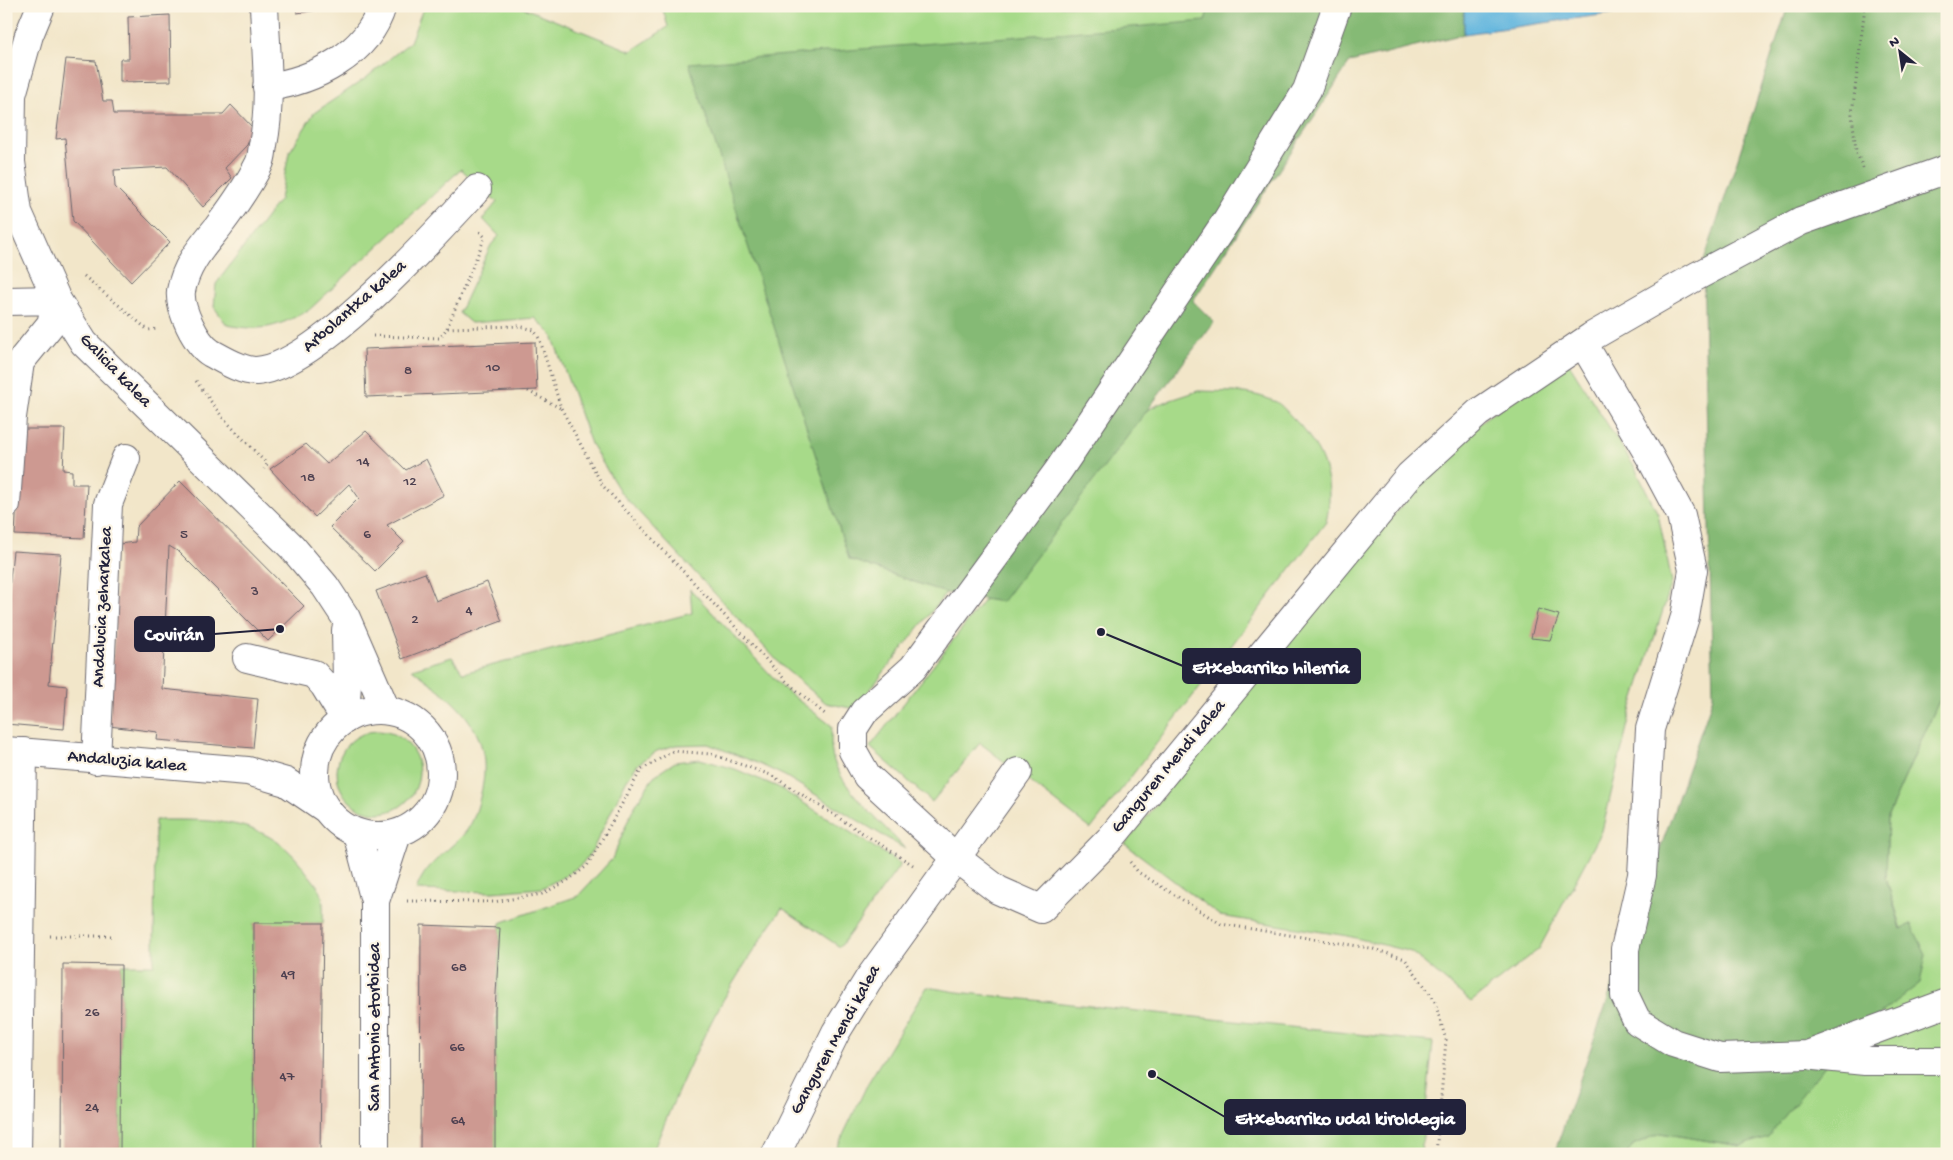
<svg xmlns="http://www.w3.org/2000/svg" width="1953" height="1160" font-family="'Gochi Hand',sans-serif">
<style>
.green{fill:#a7da89;stroke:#647e62}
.forest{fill:#85ba75;stroke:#546e58}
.water{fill:#62b6de;stroke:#426c8c}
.building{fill:#cd9991}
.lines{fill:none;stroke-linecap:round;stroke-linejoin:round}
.minor-casing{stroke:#6b676d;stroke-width:30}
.path{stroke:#6b676d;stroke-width:3;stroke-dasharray:1 4;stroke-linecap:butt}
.minor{stroke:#fff;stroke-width:28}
.labels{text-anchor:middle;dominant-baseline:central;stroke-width:4.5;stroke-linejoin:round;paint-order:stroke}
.number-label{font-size:15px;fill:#4d4050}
.street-label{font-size:18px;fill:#22223b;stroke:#fcf5e5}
.leader{fill:none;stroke:#22223b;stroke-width:2}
.callout-dot{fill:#22223b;stroke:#fcf5e5;stroke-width:2}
.callout{fill:#22223b;stroke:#22223b;stroke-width:2}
.callout-label{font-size:19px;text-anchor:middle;font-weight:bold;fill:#fff}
</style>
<rect width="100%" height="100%" fill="#fcf5e5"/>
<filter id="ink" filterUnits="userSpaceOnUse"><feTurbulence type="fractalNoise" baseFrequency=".02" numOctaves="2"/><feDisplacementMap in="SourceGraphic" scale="10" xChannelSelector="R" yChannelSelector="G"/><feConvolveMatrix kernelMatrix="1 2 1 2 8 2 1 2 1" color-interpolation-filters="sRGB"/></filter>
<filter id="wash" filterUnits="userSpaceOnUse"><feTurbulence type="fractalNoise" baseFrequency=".0096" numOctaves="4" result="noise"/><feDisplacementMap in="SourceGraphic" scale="20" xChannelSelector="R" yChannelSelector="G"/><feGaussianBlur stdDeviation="1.12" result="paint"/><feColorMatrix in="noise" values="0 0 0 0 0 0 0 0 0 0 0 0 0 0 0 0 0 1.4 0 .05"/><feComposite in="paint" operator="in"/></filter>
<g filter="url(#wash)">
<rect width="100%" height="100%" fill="#f2e6c9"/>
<!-- green -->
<g class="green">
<path d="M424,6H519L631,51L668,27L662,6H1209L1206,21L849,559L946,593L855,709L826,703L784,668L621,493L591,444L552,335L535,318L471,323L459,313L491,245L499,236L483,219L497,202L461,169L309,310C276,327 265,332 227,325L214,307L216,284L280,199L289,153L314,113L366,78L410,42Z"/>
<polygon points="1568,362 1635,468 1658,514 1672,582 1632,707 1602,831 1539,949 1471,1002 1411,952 1348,936 1220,916 1125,844 1324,596 1439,462 1487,417"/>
<path d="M1198,391C1224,392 1249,390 1274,401C1280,403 1286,411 1291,416C1321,445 1336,480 1326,522L1091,829L980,743L932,802L870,747L1120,425L1159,404Z"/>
<path d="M690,589L785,690L832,726C831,738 830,750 834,761C845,793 883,823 905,849L785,776L755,762L708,744L676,745L657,751L638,764L626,781L593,849L582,864L565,876L542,888L492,892L416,890C424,865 445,854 463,835C473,825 478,807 481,793C496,731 456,702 412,669L452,657L463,673L692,613Z"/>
<polygon points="1947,683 1947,1154 1627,1154 1633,1145 1660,1133 1741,1146 1911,924 1902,929 1886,878 1888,815"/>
<circle cx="378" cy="772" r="41"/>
<path d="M700,759L735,769L778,787L901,864L840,947L782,908C755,948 728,988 706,1032C686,1071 669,1112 652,1154H495L494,1089L500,923L578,896L612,859L632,811L654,776L675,762Z"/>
<path d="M155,820C214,820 268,817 305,870C310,877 320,887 322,896C324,904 323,914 323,923L254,924L253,1154H120L121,965H154Z"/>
<polygon points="927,987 957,992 1433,1042 1421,1154 834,1154 868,1083"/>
</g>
<!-- forest -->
<g class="forest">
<polygon points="1209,6 1464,6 1464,34 1350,62 1193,301 1214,322 1002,602 946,593 849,559 689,63 1205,21"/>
<polygon points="1788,6 1947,6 1947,683 1888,815 1886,878 1901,929 1911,924 1926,954 1920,983 1843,1043 1768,1137 1741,1146 1660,1133 1633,1145 1627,1154 1554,1154 1713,697 1703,264"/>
</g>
<!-- water -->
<polygon class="water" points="1464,6 1666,6 1464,34"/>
<g id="blocks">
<!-- building -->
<g class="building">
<polygon points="296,6 339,6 339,7 297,13"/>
<polygon points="170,15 171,81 120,82 120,59 129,59 128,17"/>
<polygon points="66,59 96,61 103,101 112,101 114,114 223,114 231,105 254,129 247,145 225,168 232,178 203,207 167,167 114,170 115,187 170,242 131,282 73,221 65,138 56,139"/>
<polygon points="535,342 537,390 366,397 364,349"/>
<polygon points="21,429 65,429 63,470 72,471 72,484 87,484 84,538 15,535"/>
<polygon points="366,431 406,470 426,459 444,495 387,525 404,542 375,571 330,527 359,498 349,484 315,517 270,469 306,444 327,464"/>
<polygon points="180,481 304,606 268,641 179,552 169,546 162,689 258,699 253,748 157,740 158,732 109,726 119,544 135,542 136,527"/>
<polygon points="13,551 61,554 49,684 67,686 64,729 6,724 6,616"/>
<polygon points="425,573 436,601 487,582 502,621 402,659 376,591"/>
<polygon points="1538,609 1559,615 1550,640 1531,638"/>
<polygon points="254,923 323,923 320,1154 253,1154"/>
<polygon points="421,925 500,928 495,1010 495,1154 420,1154"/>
<polygon points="63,964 121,965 120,1154 62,1154"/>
</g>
</g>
</g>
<g filter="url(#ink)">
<use href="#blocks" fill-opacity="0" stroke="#6b676d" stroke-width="1"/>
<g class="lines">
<!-- minor casing -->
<g class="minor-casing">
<g id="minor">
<polyline points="41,6 29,35 12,95 11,162 18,212 57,300 84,343 292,547 325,586 346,618 386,710"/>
<path d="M264,6C266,53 272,100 263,145C262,151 262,158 259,164C248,186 233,207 218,227C202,247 186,264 181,291C179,309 196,344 211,353C224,360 241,371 256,371C315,368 436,234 477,189"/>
<polyline points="1337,6 1307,90 1227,220 1058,471 913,668 864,712 853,729 853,751 867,776 956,858 998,890 1041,909 1110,839 1410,475 1478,413 1591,337 1697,276 1801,221 1947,169"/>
<path d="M267,87C314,81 368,54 382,6"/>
<polyline points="6,301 57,300 51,324 20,362 12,417 6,504"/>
<polyline points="1583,343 1650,457 1681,515 1693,570 1685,617 1650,729 1642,875 1625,949 1625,996 1637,1021 1673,1043 1720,1058 1807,1055 1947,1003"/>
<polyline points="247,658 314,674 324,685 345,719"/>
<circle cx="378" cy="773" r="63"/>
<polyline points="345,719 347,684 346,630"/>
<polyline points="6,751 248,771 286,782 326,809"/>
<polyline points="96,760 108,504 126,458"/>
<polyline points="357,833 375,901 375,1154"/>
<polyline points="375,901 397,834"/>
<polyline points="1814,1056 1865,1061 1947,1061"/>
<polyline points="17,1154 23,752"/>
<polyline points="776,1154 836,1032 868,980 1018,772"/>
</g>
</g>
<!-- path -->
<g class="path">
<polyline points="1863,168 1856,151 1852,114 1865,6"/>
<polyline points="84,276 148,330 158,329"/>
<polyline points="447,328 485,237 479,231"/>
<polyline points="373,336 440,338 447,328 519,326 534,330 540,340 561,408 603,486 788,683 826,715"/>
<polyline points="196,381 223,418 267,464 264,469"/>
<polyline points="528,391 560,408"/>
<polyline points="1130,862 1138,872 1221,924 1370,948 1405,959 1434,999 1446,1040 1436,1154"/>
<polyline points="407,901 493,902 542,894 567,881 587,866 641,770 673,751 711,754 771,775 913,865"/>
<polyline points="50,936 112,936"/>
</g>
<!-- minor -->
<use href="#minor" class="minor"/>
</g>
</g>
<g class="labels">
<!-- number labels -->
<g class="number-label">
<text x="493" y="368">10</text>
<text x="408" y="371">8</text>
<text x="363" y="462">14</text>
<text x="308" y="478">18</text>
<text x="410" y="482">12</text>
<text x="184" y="535">5</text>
<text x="367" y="535">6</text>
<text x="255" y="592">3</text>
<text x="469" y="611">4</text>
<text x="415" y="620">2</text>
<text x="459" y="968">68</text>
<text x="288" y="975">49</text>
<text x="92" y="1013">26</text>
<text x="457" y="1048">66</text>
<text x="287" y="1077">47</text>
<text x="92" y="1108">24</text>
<text x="458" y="1121">64</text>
</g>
<!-- street labels -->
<g class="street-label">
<text transform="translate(355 307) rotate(-41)">Arbolantxa kalea</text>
<text transform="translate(115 371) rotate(46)">Galicia kalea</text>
<text transform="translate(103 607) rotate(-87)">Andalucia zeharkalea</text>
<text transform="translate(127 762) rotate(5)">Andaluzia kalea</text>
<text transform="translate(1169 767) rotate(-50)">Ganguren Mendi kalea</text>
<text transform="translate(375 1027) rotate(-90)">San Antonio etorbidea</text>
<text transform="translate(836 1040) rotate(-61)">Ganguren Mendi kalea</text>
</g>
</g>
<!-- callouts -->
<path class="leader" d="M280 629L214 634M1101 632L1183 666M1152 1074L1225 1117"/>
<g class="callout-dot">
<circle cx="280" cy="629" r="5"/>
<circle cx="1101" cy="632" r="5"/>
<circle cx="1152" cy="1074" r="5"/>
</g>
<g class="callout">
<rect x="135" y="617" width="79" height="34" rx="5"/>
<rect x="1183" y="649" width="177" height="34" rx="5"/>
<rect x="1225" y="1100" width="240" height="34" rx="5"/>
</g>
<g class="callout-label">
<text x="174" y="640">Covirán</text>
<text x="1271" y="673">Etxebarriko hilerria</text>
<text x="1345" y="1124">Etxebarriko udal kiroldegia</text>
</g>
<!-- margin -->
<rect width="1953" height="1160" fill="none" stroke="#fcf5e5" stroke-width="25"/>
<!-- north arrow -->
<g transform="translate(1900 52) rotate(330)" stroke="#fcf5e5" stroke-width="4" paint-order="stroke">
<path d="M0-4L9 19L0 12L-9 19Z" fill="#22223b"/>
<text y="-8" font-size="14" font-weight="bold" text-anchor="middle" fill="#22223b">N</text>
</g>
</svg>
